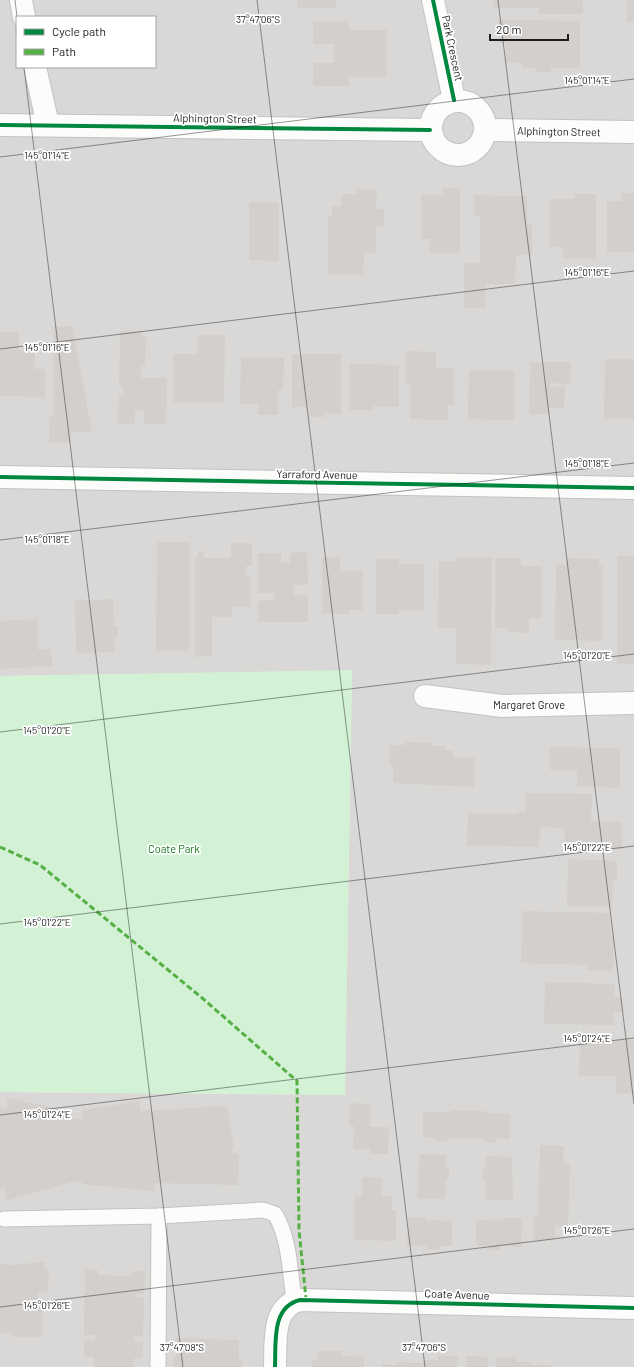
<svg xmlns="http://www.w3.org/2000/svg" width="634" height="1367" font-family="Barlow,sans-serif">
<style>
.residential{fill:#dad8d6;fill-rule:evenodd}
.park{fill:#d3f1d4}
.building{fill:#d2cfcc}
.lines{fill:none;stroke-linecap:round;stroke-linejoin:round}
.service-casing{stroke:#c3c2c1;stroke-width:17}
.minor-casing{stroke:#c3c2c1;stroke-width:24}
.service{stroke:#fcfcfb;stroke-width:15}
.minor{stroke:#fcfcfb;stroke-width:22}
.quiet{stroke:#55b145;stroke-width:3;stroke-dasharray:6 3;stroke-linecap:butt}
.cycleway-casing{stroke:#fff;stroke-width:6}
.cycleway{stroke:#00873e;stroke-width:4}
.ticks{fill:none;stroke:#1c1c1c;stroke-width:1;stroke-opacity:0.45}
.labels{text-anchor:middle;dominant-baseline:central;stroke-width:3.5;stroke-linejoin:round;paint-order:stroke}
.street-label{font-size:11px;fill:#1c1c1c;stroke:#fff}
.park-label{font-size:11px;fill:#0f761a;stroke:#fff}
.ticks-label{font-size:10px;text-anchor:middle;fill:#1c1c1c;stroke:#fff;stroke-width:3.5;stroke-linejoin:round;paint-order:stroke}
</style>
<rect width="100%" height="100%" fill="#ebe9e5"/>
<!-- residential -->
<path class="residential" d="M0,0H634V1367H0V1092L345,1095L352,671L0,676ZM17,17H155V67H17Z"/>
<!-- park -->
<polygon class="park" points="352,670 345,1095 0,1092 0,676"/>
<!-- building -->
<g class="building">
<rect x="297" y="0" width="39" height="8"/>
<polygon points="493,0 583,0 583,14 539,14 539,8 493,8"/>
<rect x="627" y="0" width="7" height="22"/>
<polygon points="498,20 580,21 580,68 551,68 551,72 536,72 536,68 523,68 523,63 506,63 506,43 498,43"/>
<polygon points="313,21 349,21 349,30 387,30 386,77 349,77 349,86 313,86 313,63 334,63 334,44 313,44"/>
<polygon points="443,188 460,188 460,253 430,253 430,239 421,239 421,195 443,195"/>
<polygon points="357,189 377,190 376,209 384,209 384,227 376,227 376,253 364,253 363,275 328,275 328,216 332,216 332,206 341,207 342,194 357,194"/>
<polygon points="622,193 634,193 634,252 607,252 607,201 622,201"/>
<polygon points="575,194 596,194 596,259 563,258 563,247 550,247 550,199 575,199"/>
<polygon points="474,195 527,196 527,225 532,225 532,255 516,255 515,284 485,284 485,308 464,308 464,263 480,263 480,216 474,216"/>
<polygon points="249,202 279,203 279,261 249,260"/>
<polygon points="54,326 72,326 92,432 71,432 71,443 49,442 49,417 53,417"/>
<polygon points="120,331 141,331 142,336 146,336 145,366 141,365 141,378 167,378 166,424 144,424 144,411 135,411 135,424 117,424 117,406 119,406 119,395 123,395 123,386 119,386"/>
<polygon points="0,332 19,332 19,350 35,350 35,369 45,369 45,397 0,396"/>
<polygon points="197,335 225,335 224,403 173,402 173,354 197,354"/>
<polygon points="406,351 436,352 436,368 454,368 454,405 448,405 448,420 410,419 410,383 405,383"/>
<polygon points="292,354 341,354 341,414 325,413 325,417 309,417 309,407 292,407"/>
<polygon points="241,357 284,358 283,390 278,390 278,415 258,415 258,404 240,404"/>
<polygon points="605,359 634,359 634,419 604,419"/>
<polygon points="530,362 571,362 571,384 550,383 550,387 565,387 564,408 550,408 549,414 529,414"/>
<polygon points="350,364 399,365 399,407 373,406 373,410 349,410"/>
<polygon points="469,370 514,371 514,420 468,419"/>
<polygon points="157,542 190,542 189,651 156,651"/>
<polygon points="231,543 252,543 252,566 246,566 246,578 250,577 250,607 231,607 232,617 212,617 212,656 195,657 195,558 198,558 198,551 204,551 204,558 231,558"/>
<polygon points="307,552 308,585 294,585 294,595 308,595 308,622 258,622 258,601 275,600 275,593 258,593 258,553 281,553 281,563 290,563 290,553"/>
<polygon points="617,556 634,556 634,664 617,663"/>
<polygon points="322,557 340,557 340,571 363,571 363,610 349,610 349,614 322,614"/>
<polygon points="457,557 492,557 491,665 456,664 456,628 438,628 439,561 457,562"/>
<polygon points="495,558 521,558 521,566 542,566 541,618 529,618 529,633 508,632 507,628 495,628"/>
<polygon points="566,558 599,559 599,566 603,566 602,641 555,640 556,565 566,565"/>
<polygon points="376,559 399,559 399,564 424,564 424,611 399,610 399,614 376,614"/>
<polygon points="113,599 114,626 118,626 118,637 114,638 115,652 76,653 75,601"/>
<polygon points="37,619 38,650 51,649 52,666 0,669 0,621"/>
<polygon points="405,742 432,743 432,746 445,746 445,750 453,751 453,757 475,758 474,787 393,783 393,765 389,765 390,745 405,745"/>
<polygon points="550,747 620,748 620,788 577,786 577,771 550,770"/>
<polygon points="525,793 592,794 591,821 622,822 622,849 564,847 565,828 540,827 539,847 467,845 468,813 517,814 517,812 525,812"/>
<polygon points="568,859 617,861 617,880 613,880 612,907 567,906"/>
<polygon points="523,911 610,913 610,935 614,935 613,971 586,970 587,965 521,963"/>
<polygon points="545,982 615,984 614,997 622,997 622,1012 614,1012 614,1025 544,1024"/>
<polygon points="580,1039 634,1040 634,1094 616,1093 616,1076 579,1076"/>
<polygon points="7,1098 65,1110 65,1118 82,1119 82,1110 140,1101 140,1111 227,1106 234,1148 231,1149 231,1154 239,1154 238,1185 155,1183 155,1191 81,1184 82,1181 75,1181 5,1201 5,1187 0,1188 0,1107 7,1108"/>
<polygon points="349,1103 371,1104 370,1127 389,1127 388,1154 370,1154 370,1149 353,1149 354,1126 349,1126"/>
<polygon points="450,1110 484,1111 484,1113 510,1114 510,1139 496,1139 495,1143 485,1142 485,1139 447,1138 447,1141 436,1141 436,1138 423,1137 423,1112 450,1112"/>
<polygon points="540,1145 564,1146 563,1164 570,1164 568,1227 555,1227 555,1241 533,1240 534,1216 538,1216"/>
<polygon points="420,1154 446,1155 445,1168 449,1168 449,1179 446,1179 445,1199 417,1198"/>
<polygon points="486,1156 512,1157 513,1200 485,1200 486,1179 483,1180 483,1169 486,1169"/>
<polygon points="362,1177 382,1178 382,1196 392,1196 392,1210 396,1210 396,1241 354,1240 355,1195 362,1196"/>
<polygon points="408,1217 426,1217 426,1220 452,1221 452,1246 439,1246 438,1250 427,1249 427,1246 407,1245"/>
<polygon points="503,1218 522,1218 521,1247 500,1246 500,1250 489,1250 490,1246 476,1246 476,1220 503,1221"/>
<polygon points="45,1262 44,1269 49,1269 48,1293 38,1292 38,1303 43,1304 42,1337 12,1337 13,1332 0,1333 0,1264 11,1265"/>
<polygon points="85,1269 98,1270 98,1275 132,1276 132,1271 145,1271 144,1294 136,1294 135,1297 144,1298 143,1336 134,1336 134,1342 143,1342 142,1358 134,1358 134,1367 94,1367 94,1357 84,1357 84,1340 95,1341 95,1335 84,1335"/>
<polygon points="176,1338 239,1340 239,1359 242,1359 242,1367 173,1367 173,1357 176,1357"/>
<polygon points="318,1351 342,1351 341,1356 364,1357 364,1367 312,1367 312,1359 317,1360"/>
<polygon points="438,1355 458,1356 457,1367 382,1367 382,1364 397,1365 397,1362 422,1363 423,1360 438,1360"/>
<polygon points="466,1356 489,1357 488,1367 466,1367"/>
<polygon points="497,1357 516,1357 516,1362 531,1362 531,1365 551,1365 551,1367 496,1367"/>
</g>
<g class="lines">
<!-- service casing -->
<g class="service-casing">
<g id="service">
<path d="M4,1219L159,1216L263,1210L275,1214C290,1239 290,1273 294,1301"/>
<polyline points="158,1367 159,1216"/>
</g>
</g>
<!-- minor casing -->
<g class="minor-casing">
<g id="minor">
<polyline points="21,0 24,17"/>
<polyline points="433,0 454,100"/>
<polyline points="35,67 48,125"/>
<circle cx="458" cy="128" r="27"/>
<polyline points="0,125 430,130"/>
<polyline points="485,130 634,132"/>
<polyline points="0,477 634,488"/>
<polyline points="425,696 502,706 634,703"/>
<path d="M275,1367C276,1343 271,1307 300,1300L634,1308"/>
</g>
</g>
<!-- service -->
<use href="#service" class="service"/>
<!-- minor -->
<use href="#minor" class="minor"/>
<!-- quiet -->
<polyline class="quiet" points="0,847 40,865 201,997 297,1081 299,1230 306,1299"/>
<!-- cycleway casing -->
<g class="cycleway-casing">
<g id="cycleway">
<polyline points="433,0 454,100"/>
<polyline points="0,125 430,130"/>
<polyline points="0,477 634,488"/>
<path d="M275,1367C276,1343 271,1307 300,1300L634,1308"/>
</g>
</g>
<!-- cycleway -->
<use href="#cycleway" class="cycleway"/>
</g>
<!-- ticks -->
<path class="ticks" d="M15,0L17,17M257,0L425,1367M498,0L634,1104M24,67L183,1367M0,157L634,79M0,349L634,271M0,540L634,463M0,732L634,654M0,924L634,846M0,1115L634,1038M0,1307L634,1229"/>
<g class="labels">
<!-- street labels -->
<g class="street-label">
<text transform="translate(453 48) rotate(78)">Park Crescent</text>
<text transform="translate(215 118) rotate(1)">Alphington Street</text>
<text transform="translate(559 131) rotate(1)">Alphington Street</text>
<text transform="translate(317 474) rotate(1)">Yarraford Avenue</text>
<text x="529" y="704">Margaret Grove</text>
<text transform="translate(457 1294) rotate(2)">Coate Avenue</text>
</g>
<!-- park labels -->
<g class="park-label">
<text x="174" y="848">Coate Park</text>
</g>
</g>
<g class="ticks-label">
<text x="258" y="23">37°47'06"S</text>
<text x="587" y="84">145°01'14"E</text>
<text x="47" y="159">145°01'14"E</text>
<text x="587" y="276">145°01'16"E</text>
<text x="47" y="351">145°01'16"E</text>
<text x="587" y="467">145°01'18"E</text>
<text x="47" y="543">145°01'18"E</text>
<text x="587" y="659">145°01'20"E</text>
<text x="47" y="734">145°01'20"E</text>
<text x="587" y="851">145°01'22"E</text>
<text x="47" y="926">145°01'22"E</text>
<text x="587" y="1042">145°01'24"E</text>
<text x="47" y="1118">145°01'24"E</text>
<text x="587" y="1234">145°01'26"E</text>
<text x="47" y="1309">145°01'26"E</text>
<text x="182" y="1351">37°47'08"S</text>
<text x="424" y="1351">37°47'06"S</text>
</g>
<!-- legend -->
<rect x="16" y="16" width="140" height="52" fill="#ffffff" stroke="#a4a4a4"/>
<rect x="24" y="29" width="20" height="6" fill="#00873e" stroke="#a4a4a4"/>
<text x="52" y="36" font-size="12" fill="#1c1c1c">Cycle path</text>
<rect x="24" y="49" width="20" height="6" fill="#55b145" stroke="#a4a4a4"/>
<text x="52" y="56" font-size="12" fill="#1c1c1c">Path</text>
<!-- scale -->
<path d="M490 34v6h78v-6" fill="none" stroke="#1c1c1c" stroke-width="2"/>
<text x="496" y="34" font-size="12" fill="#1c1c1c" stroke="#ffffff" stroke-width="3" paint-order="stroke">20 m</text>
</svg>
